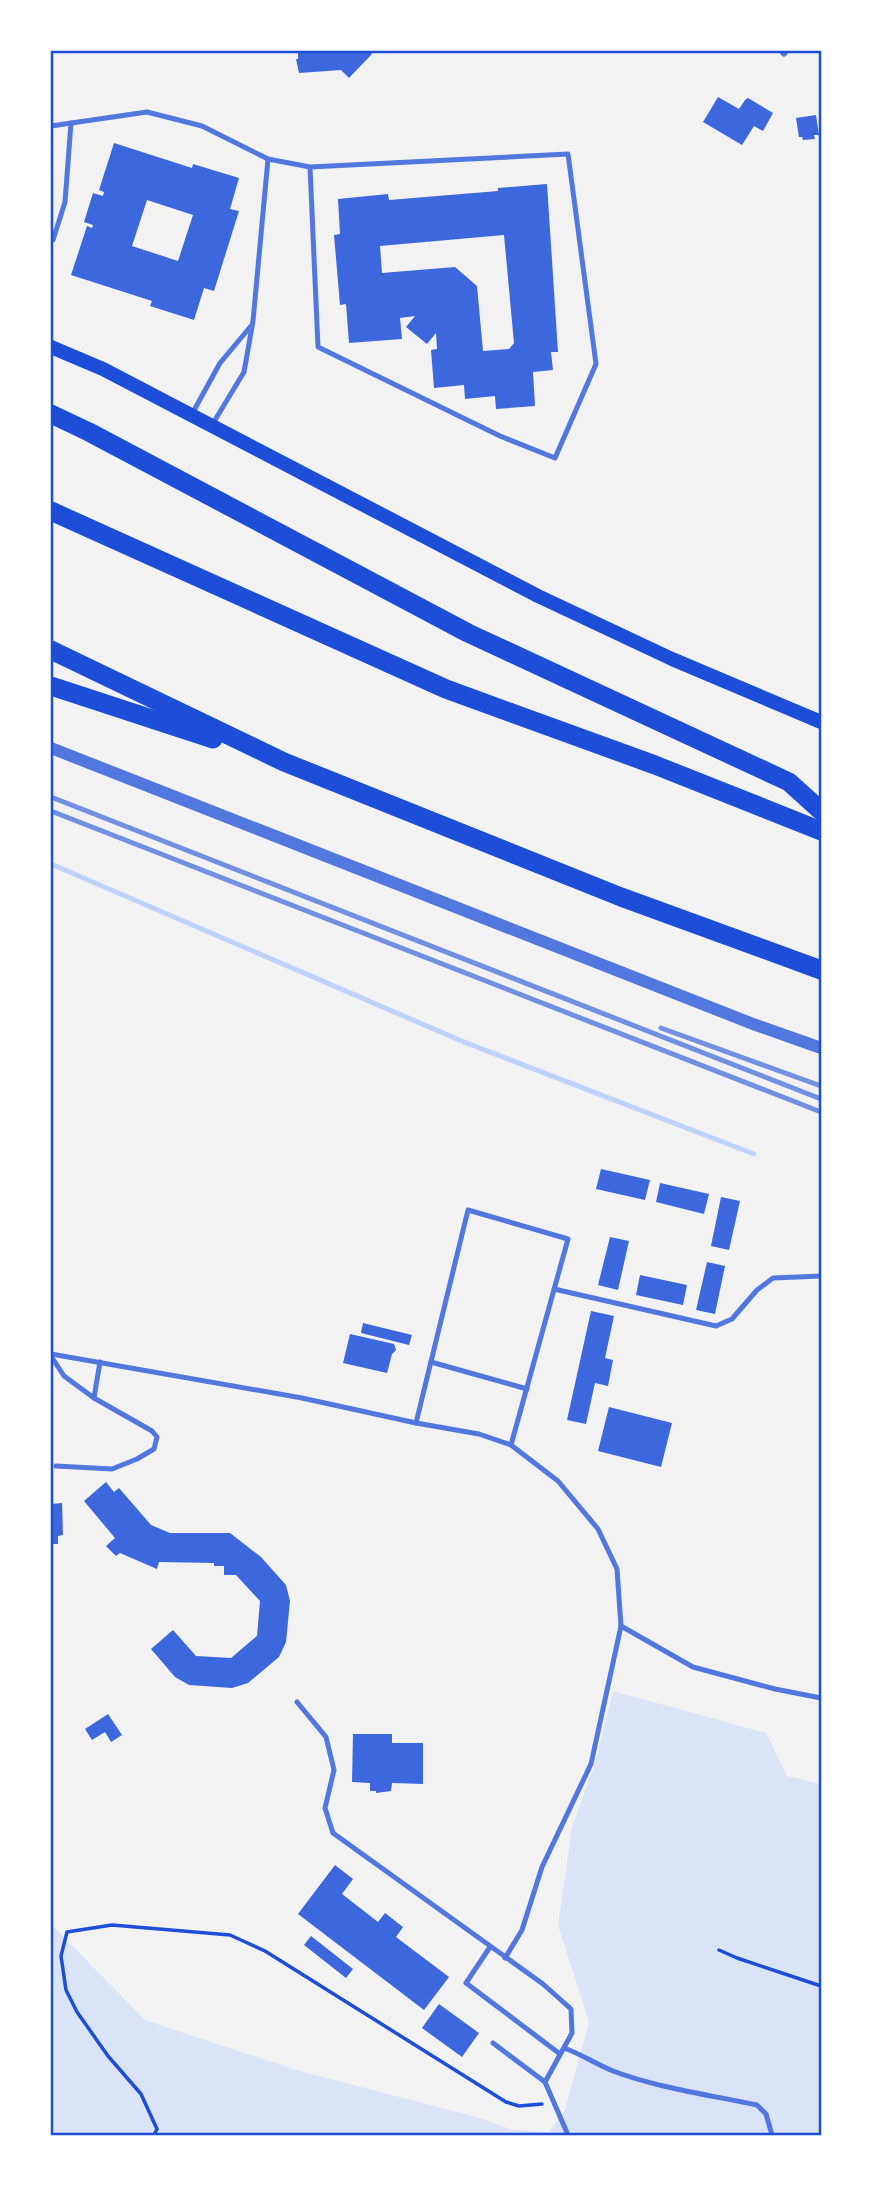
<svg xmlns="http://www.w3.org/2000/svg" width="872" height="2186" font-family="'Archivo Narrow',sans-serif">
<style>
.green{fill:#dbe4f7}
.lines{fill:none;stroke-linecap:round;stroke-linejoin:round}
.stream{stroke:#bfd3fe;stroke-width:5}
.building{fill:#3d67dc;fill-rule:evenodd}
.path{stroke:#1d4ed8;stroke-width:3.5}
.service{stroke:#5277de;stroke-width:5}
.minor{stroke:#5277de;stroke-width:7}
.tertiary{stroke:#5277de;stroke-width:12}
.secondary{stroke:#1d4ed8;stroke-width:14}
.motorway{stroke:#1d4ed8;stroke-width:19}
.rail{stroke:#7290e2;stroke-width:5}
.neatline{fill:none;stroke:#1d4ed8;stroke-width:2.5}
</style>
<rect width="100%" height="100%" fill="#f2f2f2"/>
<!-- green -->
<polygon class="green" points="613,1691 766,1733 787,1776 821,1784 821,2135 51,2135 51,1924 145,2020 296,2070 480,2118 513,2130 549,2132 565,2110 589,2022 558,1925 572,1827 596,1761"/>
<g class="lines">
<!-- stream -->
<polyline class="stream" points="51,864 464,1042 754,1154"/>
</g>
<!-- building -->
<g class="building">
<polygon points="298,51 369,51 372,54 349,78 341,70 299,73 296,59 298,59"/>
<polygon points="718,97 739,109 745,100 748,98 773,113 763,131 754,126 742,145 703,122"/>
<polygon points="816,115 819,135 814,135 815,139 803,140 802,137 799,137 796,118"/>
<path d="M114,143L192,168L193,164L239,178L230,209L239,211L214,291L204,288L194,320L150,306L152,301L71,275L87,226L92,228L93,225L84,222L93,193L103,196L104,192L99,190ZM147,200L193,215L178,261L132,246Z"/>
<path d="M547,184L558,352H551L553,370L533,372L535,406L496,409L495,396L465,399L464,385L434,388L431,350L437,349L436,333L427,344L406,327L415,316L400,318L402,339L349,343L346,304L340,305L334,235L340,234L338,199L388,194L389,200L498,191V188ZM504,235L514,343L509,349L483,351L477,286L455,267L382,273L380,246Z"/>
<polygon points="601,1169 650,1180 645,1200 596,1189"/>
<polygon points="660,1183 709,1194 704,1214 656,1202"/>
<polygon points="721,1197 740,1201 729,1250 711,1246"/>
<polygon points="610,1237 629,1241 618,1290 598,1285"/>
<polygon points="707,1262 725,1266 715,1314 696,1310"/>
<polygon points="640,1275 687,1285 683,1305 636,1295"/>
<polygon points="591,1311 614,1316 605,1358 613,1360 608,1386 595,1383 586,1424 567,1420"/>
<polygon points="363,1323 412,1335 409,1345 361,1333"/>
<polygon points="350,1334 394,1344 396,1350 392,1354 387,1373 343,1363"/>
<polygon points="609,1407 672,1423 661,1467 598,1451"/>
<polygon points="106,1482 114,1492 119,1488 151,1525 170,1533 230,1533 261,1557 286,1585 290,1601 286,1642 279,1657 248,1683 232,1688 189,1685 175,1677 151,1649 173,1630 196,1656 231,1658 257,1636 260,1601 236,1575 224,1575 224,1566 214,1566 214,1563 159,1562 157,1569 120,1553 116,1556 106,1546 115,1538 84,1501"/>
<polygon points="62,1503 63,1535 58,1536 58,1544 51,1544 51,1504"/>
<polygon points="108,1714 122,1735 111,1742 105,1732 92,1740 85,1729"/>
<polygon points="353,1734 392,1734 392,1743 423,1743 423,1784 392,1783 391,1791 376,1793 376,1791 370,1791 370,1783 352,1782"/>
<polygon points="335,1865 353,1879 342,1894 378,1922 385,1913 403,1927 396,1937 449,1977 424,2010 298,1914"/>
<polygon points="311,1936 353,1969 346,1978 304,1945"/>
<polygon points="439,2004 479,2033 462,2057 422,2028"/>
</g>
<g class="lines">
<!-- path -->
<g class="path">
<polyline points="719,1950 737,1958 821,1986"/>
<polyline points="154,2135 157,2129 141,2094 108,2056 77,2012 66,1990 61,1956 67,1932 112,1925 230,1935 265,1951 506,2102 519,2106 542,2104"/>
</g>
<!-- service -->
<g class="service">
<polyline points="51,126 147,112 202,126 268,159 310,167 568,154 596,364 555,458 500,436 318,347 310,167"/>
<polyline points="51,239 53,240 65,202 71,123"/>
<polyline points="192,414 220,363 251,326"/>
<polyline points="212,425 244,372 253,321 268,159"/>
<polyline points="554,1289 716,1326 732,1319 757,1290 773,1278 821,1276"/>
<polyline points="51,1354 302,1398 416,1423 479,1434 511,1445 558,1481 598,1529 617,1569 621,1626 591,1764 542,1867 522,1930 505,1958"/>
<polyline points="51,1356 64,1376 94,1398 100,1362"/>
<polyline points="431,1362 527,1389"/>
<polyline points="416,1423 468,1210 568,1239 511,1445"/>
<polyline points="56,1466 112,1469 137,1459 154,1449 157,1437 152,1431 94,1398"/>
<polyline points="621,1626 693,1667 775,1689 821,1698"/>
<polyline points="297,1702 326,1737 334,1770 325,1808 333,1833 543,1984 571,2009 572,2033 545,2082 493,2043"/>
<polyline points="490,1947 466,1983 560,2054"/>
<path d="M564,2048C581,2054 596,2064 613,2071C658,2088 710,2095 757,2105L766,2114L772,2135"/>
<polyline points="545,2082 568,2135"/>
</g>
<!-- minor -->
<polyline class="minor" points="784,53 785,51"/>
<!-- tertiary -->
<polyline class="tertiary" points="51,748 753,1024 821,1048"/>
<!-- secondary -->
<polyline class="secondary" points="51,347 103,369 538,596 672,659 821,722"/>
<!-- motorway -->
<g class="motorway">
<polyline points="51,414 89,432 468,633 789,782 821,811"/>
<polyline points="51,511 446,689 655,765 821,831"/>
<polyline points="51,650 284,762 621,897 821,970"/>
<polyline points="51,686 213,739"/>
</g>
<!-- rail -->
<g class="rail">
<polyline points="51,797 821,1099"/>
<polyline points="51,811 821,1112"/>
<polyline points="661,1028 821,1086"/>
</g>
</g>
<!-- border -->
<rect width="872" height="2186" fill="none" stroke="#ffffff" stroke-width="105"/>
<rect x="52" y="52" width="768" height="2082" class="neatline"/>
</svg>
